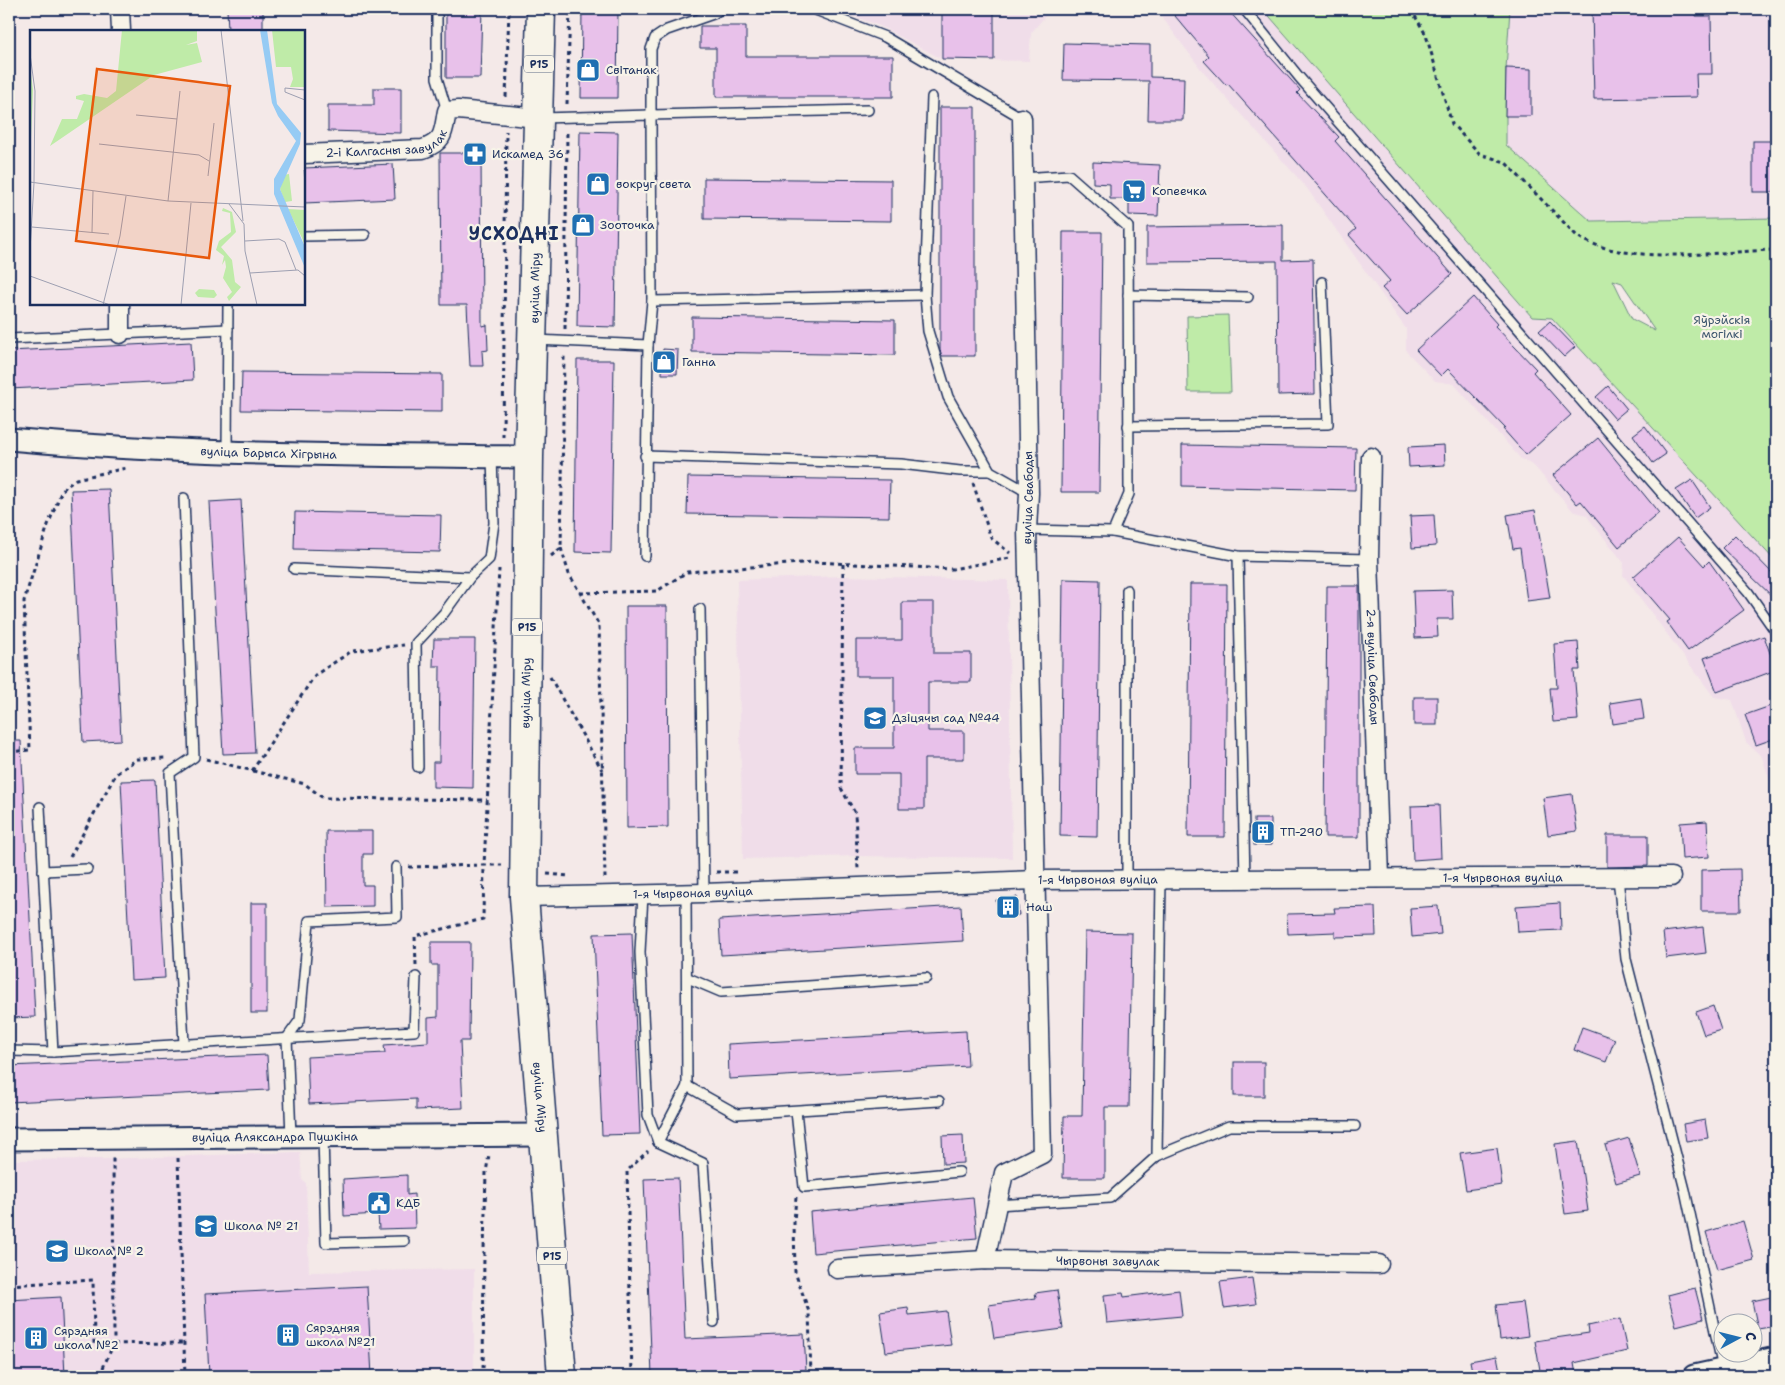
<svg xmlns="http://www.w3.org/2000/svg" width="1785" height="1385" font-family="'Shantell Sans',sans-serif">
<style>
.built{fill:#f0dde9}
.green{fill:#bfeba8;stroke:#6d8d83;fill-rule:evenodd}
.building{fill:#e8c1ea;stroke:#1b2f5e}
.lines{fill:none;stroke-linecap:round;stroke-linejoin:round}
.service-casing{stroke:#1b2f5e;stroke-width:12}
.minor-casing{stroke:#1b2f5e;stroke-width:21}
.tertiary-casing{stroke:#1b2f5e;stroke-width:25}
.primary-casing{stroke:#1b2f5e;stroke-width:31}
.path{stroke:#1b2f5e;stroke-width:3;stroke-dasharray:4 4;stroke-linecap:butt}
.service{stroke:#f7f3e8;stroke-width:9}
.minor{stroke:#f7f3e8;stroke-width:18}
.tertiary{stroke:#f7f3e8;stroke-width:21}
.primary{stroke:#f7f3e8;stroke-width:28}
.labels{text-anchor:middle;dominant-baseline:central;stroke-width:4.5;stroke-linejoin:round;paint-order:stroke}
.shield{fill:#f7f3e8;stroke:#5d6a87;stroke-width:1}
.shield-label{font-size:11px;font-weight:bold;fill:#1b2f5e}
.poi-label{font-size:12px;fill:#1b2f5e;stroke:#f7f3e8;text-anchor:start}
.street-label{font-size:12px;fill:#1b2f5e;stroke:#f7f3e8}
.park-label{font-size:12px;fill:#3c556d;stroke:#f7f3e8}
.district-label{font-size:18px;font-weight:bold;letter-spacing:1px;fill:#1b2f5e;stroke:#f7f3e8}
.inset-road{fill:none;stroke:#9d9fb1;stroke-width:1}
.view{fill:#e8590c;fill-opacity:0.15;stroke:#e8590c;stroke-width:2.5}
.inset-edge{fill:none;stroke:#1b2f5e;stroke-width:2.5}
</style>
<rect width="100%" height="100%" fill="#f4e9e8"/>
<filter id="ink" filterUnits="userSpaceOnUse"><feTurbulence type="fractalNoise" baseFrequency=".02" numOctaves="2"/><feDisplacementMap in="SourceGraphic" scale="10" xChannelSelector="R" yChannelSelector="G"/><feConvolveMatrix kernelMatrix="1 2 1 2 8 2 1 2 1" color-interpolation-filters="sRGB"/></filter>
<g filter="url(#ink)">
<!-- built -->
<g class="built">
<polygon points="835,9 1070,9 1047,14 1031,33 1029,61 942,59 880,26"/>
<polygon points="1156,9 1263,9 1532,317 1552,318 1776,562 1776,800 1762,757 1746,742 1732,700 1714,697 1623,575 1624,563 1586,515 1573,511 1534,466 1521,459 1454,384 1435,381 1406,351 1406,329 1306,187 1203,72"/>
<polygon points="1510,9 1776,9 1776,218 1591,221 1506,145 1506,69"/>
<polygon points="843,576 1008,580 1012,858 858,856 743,859 737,580"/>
<polygon points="300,1152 302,1180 306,1183 309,1272 474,1269 474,1376 9,1376 9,1160 105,1159"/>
</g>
<!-- green -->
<g class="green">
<path d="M1263,9H1510L1506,69V145L1591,221L1776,218V562L1552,318L1532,317ZM1613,280L1622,283L1655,331L1632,319Z"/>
<polygon points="1228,315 1231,392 1188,392 1187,316"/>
</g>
<!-- building -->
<g class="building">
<polygon points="227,9 263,9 263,31 228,31"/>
<polygon points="446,9 482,9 480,78 446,78"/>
<polygon points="582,9 618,9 617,98 581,98"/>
<polygon points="942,9 994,9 994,60 942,59"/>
<polygon points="1169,9 1227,9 1300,90 1297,93 1339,137 1335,141 1452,274 1407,315 1382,288 1390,281 1349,235 1356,229 1228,84 1226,85 1204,61 1209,56"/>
<polygon points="1592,9 1696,9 1696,16 1711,16 1712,74 1696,74 1697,97 1594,99"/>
<polygon points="700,26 746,26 746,56 893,56 893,97 716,97 716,48 700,48"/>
<polygon points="1064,43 1150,45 1150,77 1184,78 1183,120 1148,120 1149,81 1063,80"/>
<polygon points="1506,68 1531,69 1531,116 1505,116"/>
<polygon points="374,88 401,88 401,133 328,131 328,105 374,105"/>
<polygon points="940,107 975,107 975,356 942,356 940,350"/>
<polygon points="580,131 618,132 615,327 577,326"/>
<rect x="1753" y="141" width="23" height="51"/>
<polygon points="440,153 481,153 482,326 487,325 488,350 482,351 483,366 470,366 467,305 441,305"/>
<polygon points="1093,162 1160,165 1158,216 1129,215 1129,199 1110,199 1110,184 1093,183"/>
<polygon points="393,164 395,199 304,203 304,168"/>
<polygon points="704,178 891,180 891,221 704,219"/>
<polygon points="1283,225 1283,260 1313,259 1315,394 1278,395 1277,261 1147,262 1147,227"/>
<polygon points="1063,232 1102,232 1099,492 1061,492"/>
<polygon points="1473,297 1497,324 1495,326 1536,369 1533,372 1571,415 1526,455 1503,429 1505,428 1448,369 1441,376 1416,350"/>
<polygon points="692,317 895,320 895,355 692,352"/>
<polygon points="1550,321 1575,347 1564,357 1539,331"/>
<polygon points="191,342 193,380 9,389 9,351"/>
<polygon points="663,349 678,350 677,374 662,374"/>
<polygon points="577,360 614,360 611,553 575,552"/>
<polygon points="242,372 442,374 442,412 241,410"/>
<polygon points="1608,386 1627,409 1615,419 1596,397"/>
<polygon points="1645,426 1666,454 1653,463 1633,435"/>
<polygon points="1598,438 1659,513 1619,547 1581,501 1577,504 1553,475"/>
<polygon points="1182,445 1356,448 1355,490 1182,486"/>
<polygon points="1444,445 1445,465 1409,467 1408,447"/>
<polygon points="688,477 890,480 889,517 687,514"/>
<polygon points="1692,480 1710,507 1695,518 1676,490"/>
<polygon points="109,489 121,740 83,742 71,490"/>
<polygon points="241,500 255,753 223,754 209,502"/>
<polygon points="1535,510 1550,598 1527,601 1520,548 1513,549 1507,515"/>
<polygon points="295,512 441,515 440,552 294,549"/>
<polygon points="1434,515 1436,546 1412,548 1410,516"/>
<polygon points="1735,535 1776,577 1776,600 1722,548"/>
<polygon points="1678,537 1704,566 1709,561 1744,610 1688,651 1667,622 1670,620 1633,577"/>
<polygon points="1063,579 1100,580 1097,837 1060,836"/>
<polygon points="1190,584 1227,584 1225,837 1188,837"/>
<polygon points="1327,586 1359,586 1359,837 1325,837"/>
<polygon points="1452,590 1453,619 1437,619 1438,637 1415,638 1413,591"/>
<polygon points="902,602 934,602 934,653 971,653 971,682 928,682 928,731 964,731 964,759 924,759 924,809 899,809 899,774 855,774 855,748 894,748 894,676 856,676 856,640 902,640"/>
<polygon points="626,606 667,606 668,827 627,828"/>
<polygon points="1764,636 1776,670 1717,692 1704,658"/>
<polygon points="434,639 475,639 473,788 433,787 433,762 439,762 440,666 433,666"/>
<polygon points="1578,642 1580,670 1574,670 1578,720 1553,722 1550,688 1557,688 1554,644"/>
<rect x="1414" y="697" width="23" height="28"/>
<polygon points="1641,698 1644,719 1613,724 1610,703"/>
<polygon points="1776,704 1776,738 1756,745 1745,715"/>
<polygon points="9,741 21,741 35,1017 9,1018"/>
<polygon points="155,780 165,978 131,980 121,781"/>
<polygon points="1572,794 1577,831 1548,835 1543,798"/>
<polygon points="1439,805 1441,858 1413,860 1411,806"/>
<rect x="1254" y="819" width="17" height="26"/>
<polygon points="1707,821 1709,857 1682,859 1680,823"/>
<polygon points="326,831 372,831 372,854 363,854 363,885 373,885 373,906 327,907"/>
<polygon points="1607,835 1648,835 1648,866 1607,867"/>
<polygon points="1740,869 1741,911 1701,911 1701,870"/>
<polygon points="1017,897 1019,915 998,916 996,900"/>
<rect x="251" y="903" width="16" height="110"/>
<polygon points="1560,903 1561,930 1518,932 1516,906"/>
<polygon points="961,906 963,941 721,955 719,920"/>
<polygon points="1438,906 1441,934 1412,937 1410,908"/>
<polygon points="1375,907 1376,936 1335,937 1335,932 1288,934 1287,914 1335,913 1334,908"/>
<polygon points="1703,927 1706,953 1666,958 1663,932"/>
<polygon points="1085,932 1132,933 1129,1107 1105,1107 1105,1178 1063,1178 1064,1116 1082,1116"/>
<polygon points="632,933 640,1134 602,1135 594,934"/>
<polygon points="431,942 470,942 469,1041 460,1041 463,1108 416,1110 416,1099 309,1104 307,1057 385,1053 384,1045 428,1042 428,1018 438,1017 438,965 431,965"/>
<polygon points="1713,1006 1721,1030 1704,1035 1696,1012"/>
<polygon points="1582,1027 1615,1039 1606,1062 1574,1050"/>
<polygon points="966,1031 968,1066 729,1079 728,1044"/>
<polygon points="267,1055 269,1090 9,1102 9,1066"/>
<rect x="1234" y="1062" width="30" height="34"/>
<polygon points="1705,1120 1708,1138 1686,1141 1683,1124"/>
<polygon points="963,1135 964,1163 943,1164 942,1136"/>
<polygon points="1629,1138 1640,1176 1616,1183 1605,1145"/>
<polygon points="1578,1141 1588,1211 1565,1214 1555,1144"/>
<polygon points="1497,1148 1502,1185 1466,1190 1460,1153"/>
<polygon points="407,1175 407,1195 414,1194 415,1228 379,1229 378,1214 344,1216 343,1179"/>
<polygon points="678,1178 685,1339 804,1334 806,1370 652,1376 644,1179"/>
<polygon points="973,1197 977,1238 813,1253 810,1212"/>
<polygon points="1743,1221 1754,1260 1717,1270 1706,1232"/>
<polygon points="1252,1278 1256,1304 1224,1308 1220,1282"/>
<polygon points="367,1286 372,1376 209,1376 205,1294"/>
<polygon points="1695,1288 1703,1319 1676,1326 1668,1295"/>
<polygon points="1057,1290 1063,1329 994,1338 989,1305 1036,1298 1035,1293"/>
<polygon points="1179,1290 1182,1316 1107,1323 1104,1295 1123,1293 1124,1297"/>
<polygon points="1776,1296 1776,1326 1758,1329 1752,1301"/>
<polygon points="61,1297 65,1376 9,1376 9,1300"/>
<polygon points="1523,1302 1528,1336 1500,1340 1496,1305"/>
<polygon points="908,1308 909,1315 946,1311 951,1345 886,1352 880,1312"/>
<polygon points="1620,1319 1627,1351 1574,1363 1576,1375 1541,1376 1535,1341 1589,1333 1588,1326"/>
<polygon points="1497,1356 1501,1376 1473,1376 1470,1361"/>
</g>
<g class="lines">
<!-- service casing -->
<g class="service-casing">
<g id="service">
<polyline points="437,9 437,78 447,111"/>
<polyline points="720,9 713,14 667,30 655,38 651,49 651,115 868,110"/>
<polyline points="813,9 885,37 1022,118"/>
<polyline points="1244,9 1299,77 1748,592 1776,632"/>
<polyline points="932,97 925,295 928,331 948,397 990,471 1029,493"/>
<polyline points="541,118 651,115 652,301 648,345 645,556"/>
<polyline points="1021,178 1069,175 1128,227 1129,494 1113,532"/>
<polyline points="304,236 365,235"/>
<polyline points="1128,295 1248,297"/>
<polyline points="652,301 925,295"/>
<polyline points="9,339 228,329"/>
<polyline points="535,340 648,345"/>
<polyline points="1128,426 1328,424 1322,282"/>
<polyline points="227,451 228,304"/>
<polyline points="645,456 901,464 960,471 990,471"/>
<polyline points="1027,530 1113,532 1238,556 1369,559"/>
<polyline points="1238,556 1245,880"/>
<polyline points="294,569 470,577 489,559 494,523 492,456"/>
<polyline points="1127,590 1127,880"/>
<polyline points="700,609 704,893"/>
<polyline points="418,767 416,643 444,613 470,577"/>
<polyline points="40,807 53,1052"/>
<polyline points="43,871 87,869"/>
<polyline points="1618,877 1626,959 1685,1190 1723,1369"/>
<polyline points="643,894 640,952 648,1115 658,1142"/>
<polyline points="686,894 687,1086 658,1142 703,1163 714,1322"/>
<polyline points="688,978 721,992 926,978"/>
<polyline points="184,1044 170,773 194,757 184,498"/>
<polyline points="9,1051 53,1052 414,1031 416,977"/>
<polyline points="687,1086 737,1114 939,1101"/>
<polyline points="796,1111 804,1187 959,1172"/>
<polyline points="291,1136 287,1038 300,1020 309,921 397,917 396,867"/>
<polyline points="323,1137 326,1243 404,1241"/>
<polyline points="1157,1156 1161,880"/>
<polyline points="997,1205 1110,1198 1157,1156 1229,1126 1355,1126"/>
</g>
</g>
<!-- minor casing -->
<g class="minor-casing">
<g id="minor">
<polyline points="120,9 121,31"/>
<path id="s1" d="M304,154L423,149C445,141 443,132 447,111L458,110L538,118"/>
<polyline points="120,334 120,304"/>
<path id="s2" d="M1371,457L1369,559L1380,877"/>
<path id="s3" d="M524,897L704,893L1035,880L1671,877"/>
<path id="s4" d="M985,1260L1004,1173L1042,1154L1027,530L1029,493L1022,118"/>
<path id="s5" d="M837,1269L985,1260L1379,1264"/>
</g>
</g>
<!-- tertiary casing -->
<g class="tertiary-casing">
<g id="tertiary">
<path id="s6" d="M9,439C182,455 355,455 529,457"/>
<path id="s7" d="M9,1139L542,1135"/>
<polyline points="1694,1376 1776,1358"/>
</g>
</g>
<!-- primary casing -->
<g class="primary-casing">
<g id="primary">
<path id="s8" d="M541,9L529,457L524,897L562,1376"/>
</g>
</g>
<!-- path -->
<g class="path">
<path d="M1411,9L1426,35L1452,124L1480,154L1505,162L1577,236C1627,267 1718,251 1776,250"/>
<polyline points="506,97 509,9"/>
<polyline points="567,104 570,9"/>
<polyline points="565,329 567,130"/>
<polyline points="503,437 506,131"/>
<polyline points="973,483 991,538 1010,553"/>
<polyline points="561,548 569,574 599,625 605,878"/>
<polyline points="551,556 561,548 564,355"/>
<polyline points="843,564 841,788 855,813 858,869"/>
<polyline points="580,593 657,591 687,572 814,562 952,569 1010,558"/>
<polyline points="550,677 602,770"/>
<polyline points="9,752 30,750 24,601 48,525 62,490 76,479 126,468"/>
<polyline points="206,759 305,784 323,798 487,800"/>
<polyline points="252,771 315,675 352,651 404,645"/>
<polyline points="70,857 116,774 137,759 167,758"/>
<polyline points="409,867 484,865 499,569"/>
<polyline points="716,872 740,872"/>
<polyline points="547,874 570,876"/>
<polyline points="416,965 415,936 483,919 484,865 502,865"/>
<polyline points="178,1158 185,1376"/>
<polyline points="796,1197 794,1222 795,1272 809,1312 811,1376"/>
<polyline points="9,1285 93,1280 94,1344 184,1343"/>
<polyline points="102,1376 102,1370 114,1343 113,1157"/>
<polyline points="483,1376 484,1250 486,1172 489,1155"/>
<polyline points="632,1376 627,1171 648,1151"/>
</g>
<!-- service -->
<use href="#service" class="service"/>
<!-- minor -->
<use href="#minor" class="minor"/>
<!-- tertiary -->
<use href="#tertiary" class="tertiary"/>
<!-- primary -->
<use href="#primary" class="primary"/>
</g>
</g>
<!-- icons -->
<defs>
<g id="shop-square" transform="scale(1.25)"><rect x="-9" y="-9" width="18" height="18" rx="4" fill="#1f6fb2" stroke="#f7f3e8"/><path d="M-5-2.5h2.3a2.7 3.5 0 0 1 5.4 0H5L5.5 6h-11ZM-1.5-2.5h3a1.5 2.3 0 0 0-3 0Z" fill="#fff"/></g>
<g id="pharmacy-square" transform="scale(1.25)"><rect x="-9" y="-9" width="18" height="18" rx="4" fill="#1f6fb2" stroke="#f7f3e8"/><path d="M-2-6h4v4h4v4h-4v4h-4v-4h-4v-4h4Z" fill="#fff"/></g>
<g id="supermarket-square" transform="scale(1.25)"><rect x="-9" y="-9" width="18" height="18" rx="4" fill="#1f6fb2" stroke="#f7f3e8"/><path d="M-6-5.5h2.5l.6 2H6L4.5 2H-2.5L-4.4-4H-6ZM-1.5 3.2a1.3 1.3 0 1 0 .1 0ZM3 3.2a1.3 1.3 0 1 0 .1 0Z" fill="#fff"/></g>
<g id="school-square" transform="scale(1.25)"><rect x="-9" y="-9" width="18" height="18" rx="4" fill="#1f6fb2" stroke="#f7f3e8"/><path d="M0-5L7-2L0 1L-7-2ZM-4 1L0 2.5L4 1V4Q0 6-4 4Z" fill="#fff"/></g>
<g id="building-square" transform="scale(1.25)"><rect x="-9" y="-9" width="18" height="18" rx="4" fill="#1f6fb2" stroke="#f7f3e8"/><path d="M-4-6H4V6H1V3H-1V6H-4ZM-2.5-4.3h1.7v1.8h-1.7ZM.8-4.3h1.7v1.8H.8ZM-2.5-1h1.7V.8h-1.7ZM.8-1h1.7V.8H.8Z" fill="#fff"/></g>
<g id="civic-square" transform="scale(1.25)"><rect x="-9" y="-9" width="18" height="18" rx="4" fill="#1f6fb2" stroke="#f7f3e8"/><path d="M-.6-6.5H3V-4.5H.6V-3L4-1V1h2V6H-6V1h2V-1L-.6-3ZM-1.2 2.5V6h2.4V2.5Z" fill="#fff"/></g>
</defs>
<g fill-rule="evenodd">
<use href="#shop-square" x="588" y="70"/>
<use href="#pharmacy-square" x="475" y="154"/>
<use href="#shop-square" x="598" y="184"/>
<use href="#supermarket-square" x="1134" y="191"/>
<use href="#shop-square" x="583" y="225"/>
<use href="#shop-square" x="664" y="362"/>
<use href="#school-square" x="875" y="718"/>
<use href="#building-square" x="1263" y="832"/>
<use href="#building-square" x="1008" y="907"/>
<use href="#civic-square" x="379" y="1203"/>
<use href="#school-square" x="206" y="1226"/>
<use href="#school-square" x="57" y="1251"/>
<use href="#building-square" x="288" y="1335"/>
<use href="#building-square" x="36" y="1338"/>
</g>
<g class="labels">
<!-- shield labels -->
<g class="shield">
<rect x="524" y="55.5" width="30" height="17" rx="4"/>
<rect x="512" y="618.5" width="30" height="17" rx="4"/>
<rect x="537" y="1247.5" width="30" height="17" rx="4"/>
</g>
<g class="shield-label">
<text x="539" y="64">Р15</text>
<text x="527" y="627">Р15</text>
<text x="552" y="1256">Р15</text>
</g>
<!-- poi labels -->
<g class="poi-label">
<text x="606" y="70">Світанак</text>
<text x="492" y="154">Искамед 36</text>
<text x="616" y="184">вокруг света</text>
<text x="1152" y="191">Копеечка</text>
<text x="600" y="225">Зооточка</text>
<text x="682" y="362">Ганна</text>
<text x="892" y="718">Дзіцячы сад №44</text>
<text x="1280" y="832">ТП-290</text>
<text x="1026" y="907">Наш</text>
<text x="396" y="1203">КДБ</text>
<text x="224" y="1226">Школа № 21</text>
<text x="74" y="1251">Школа № 2</text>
<text x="306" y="1328">Сярэдняя<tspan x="306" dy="14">школа №21</tspan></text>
<text x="54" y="1331">Сярэдняя<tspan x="54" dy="14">школа №2</tspan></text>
</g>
<!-- street labels -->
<g class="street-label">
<text stroke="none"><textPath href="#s1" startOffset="85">2-і Калгасны завулак</textPath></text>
<text transform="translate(535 288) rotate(-89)">вуліца Міру</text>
<text stroke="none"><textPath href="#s6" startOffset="260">вуліца Барыса Хігрына</textPath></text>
<text stroke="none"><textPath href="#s4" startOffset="788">вуліца Свабоды</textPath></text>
<text stroke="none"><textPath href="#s2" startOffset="210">2-я вуліца Свабоды</textPath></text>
<text transform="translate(526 693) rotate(-89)">вуліца Міру</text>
<text stroke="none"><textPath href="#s3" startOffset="979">1-я Чырвоная вуліца</textPath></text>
<text stroke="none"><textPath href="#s3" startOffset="574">1-я Чырвоная вуліца</textPath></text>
<text stroke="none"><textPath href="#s3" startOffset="169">1-я Чырвоная вуліца</textPath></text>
<text stroke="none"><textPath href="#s8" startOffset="1089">вуліца Міру</textPath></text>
<text stroke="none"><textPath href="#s7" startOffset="266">вуліца Аляксандра Пушкіна</textPath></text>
<text stroke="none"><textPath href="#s5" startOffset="271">Чырвоны завулак</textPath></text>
</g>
<!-- park labels -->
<g class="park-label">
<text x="1722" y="320">Яўрэйскія<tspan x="1722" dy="14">могілкі</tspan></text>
</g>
<!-- district labels -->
<g class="district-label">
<text x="514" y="234">УСХОДНІ</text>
</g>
</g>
<!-- overview -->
<g transform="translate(30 30)">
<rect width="275" height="275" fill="#f4e9e8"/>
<path d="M92,0H167V11L156,15L167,13L172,32L124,45L20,116L32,89H47L54,71L46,69V66L54,64L77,68L86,61ZM242,0H275V57H260L263,49L261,37H246ZM0,36L3,60L0,133ZM259,144L262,171L255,172L250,159L253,145ZM193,178L202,182L206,202L191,217L202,230L205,252L211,257L199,271L197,267L202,262L193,248L196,237L195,230L192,235L194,226L186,220L189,211L201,202L200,183L192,181ZM258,179L275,180V217L272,208ZM169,259L184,260L187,265L184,268L168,267L165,263Z" fill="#bfeba8"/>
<path d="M230,0H237L247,74L271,103L270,114L250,159L275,217V238L244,164V149L266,111L248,86L242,73Z" fill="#96cbf4"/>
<path class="inset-road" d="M191,0L213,191M0,24L5,61L4,152M255,58V62L275,70M255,58L275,60M106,85L147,89M69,114L169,125L179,131M274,140L275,155M178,146L184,93M0,152L138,171L275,177M138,171L150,61M199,174L214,194L215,221L227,275M2,197L79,204M62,202L63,161M215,211L249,209L255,212L266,240M0,220L4,153M220,243L268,240L275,246M0,246L80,275M73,275L90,206L96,166M151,275L161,173"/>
<path class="view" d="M67,39L200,56L179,228L46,211Z"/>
<rect width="275" height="275" class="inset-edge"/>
</g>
<!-- margin -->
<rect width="1785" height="1385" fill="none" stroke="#f7f3e8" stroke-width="30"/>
<rect x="15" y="15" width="1755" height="1355" fill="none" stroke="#1b2f5e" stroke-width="2" filter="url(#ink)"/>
<!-- north arrow -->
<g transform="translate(1738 1338) rotate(83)"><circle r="24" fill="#f7f3e8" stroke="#9fa5b1"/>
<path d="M0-4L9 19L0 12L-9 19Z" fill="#1f6fb2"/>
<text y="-8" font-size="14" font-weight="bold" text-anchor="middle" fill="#1b2f5e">С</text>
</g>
</svg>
